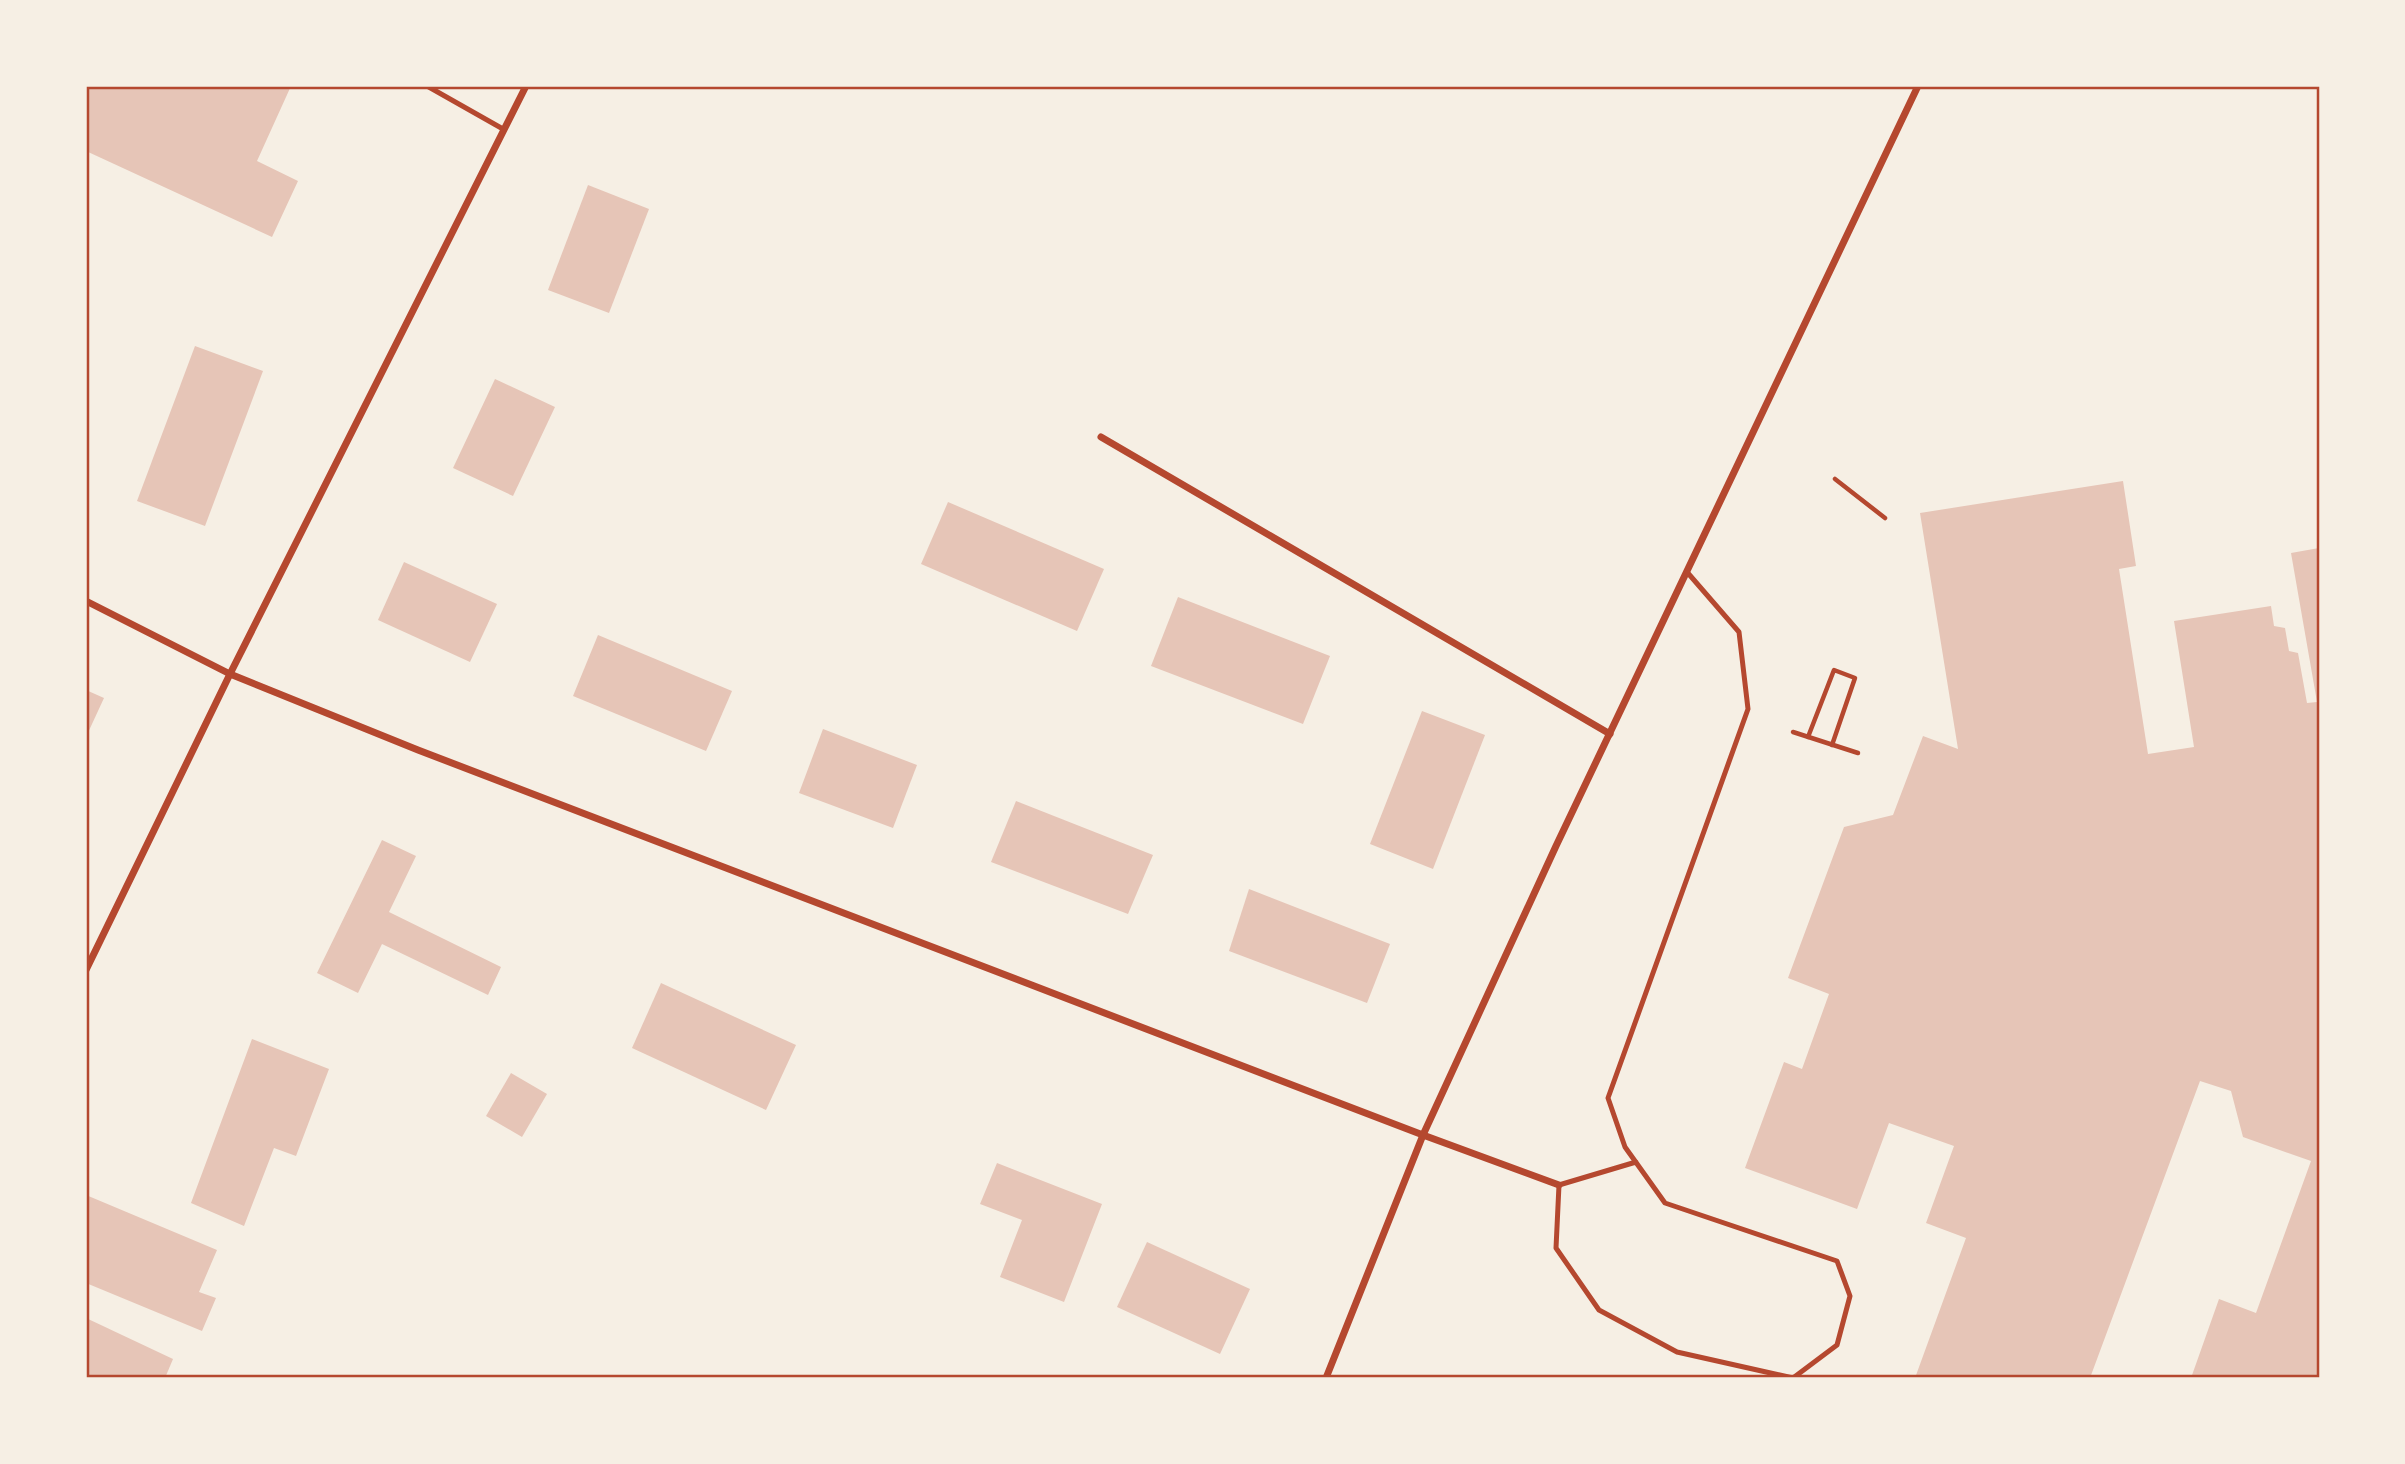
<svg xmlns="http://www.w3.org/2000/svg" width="2405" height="1464" font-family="Barlow,sans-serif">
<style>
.building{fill:#e6c5b7}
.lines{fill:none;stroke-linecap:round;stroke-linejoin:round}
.path{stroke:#b5482f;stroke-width:4.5}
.service{stroke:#b5482f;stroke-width:5}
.minor{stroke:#b5482f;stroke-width:7}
.neatline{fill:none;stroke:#b5482f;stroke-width:2.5}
</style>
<rect width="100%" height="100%" fill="#f6efe4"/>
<!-- building -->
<g class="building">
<polygon points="86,86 291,86 257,161 298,181 272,237 86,151"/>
<polygon points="588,185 649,209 609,313 548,290"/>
<polygon points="195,346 263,371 205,526 137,501"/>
<polygon points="495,379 555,407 513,496 453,468"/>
<polygon points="2123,481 2136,566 2119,569 2148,754 2194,747 2174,621 2271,606 2274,626 2285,628 2289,651 2298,653 2307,703 2317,702 2291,553 2319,548 2319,1378 2191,1378 2219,1299 2256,1313 2311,1161 2243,1137 2231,1091 2200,1081 2090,1378 1915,1378 1966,1238 1926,1223 1954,1146 1889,1123 1857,1209 1745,1168 1784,1062 1802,1069 1829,994 1788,978 1844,827 1893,815 1923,736 1958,749 1920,513"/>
<polygon points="948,502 1104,569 1077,631 921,564"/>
<polygon points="404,562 497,604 470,662 378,620"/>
<polygon points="1178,597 1330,656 1303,724 1151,666"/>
<polygon points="598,635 732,691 706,751 573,696"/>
<polygon points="86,690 104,698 86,737"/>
<polygon points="1422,711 1485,735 1433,869 1370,844"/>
<polygon points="823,729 917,765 893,828 799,793"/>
<polygon points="1016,801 1153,855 1128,914 991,862"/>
<polygon points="382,840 416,856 389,912 501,967 488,995 382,944 358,993 317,973"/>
<polygon points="1249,889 1390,944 1367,1003 1229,951"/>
<polygon points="661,983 796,1045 766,1110 632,1048"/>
<polygon points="252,1039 329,1069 296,1156 274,1148 244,1226 191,1203"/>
<polygon points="511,1073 547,1094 522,1137 486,1116"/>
<polygon points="997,1163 1102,1204 1064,1302 1000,1277 1022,1220 980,1204"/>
<polygon points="86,1195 217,1250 199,1292 216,1298 202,1331 86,1283"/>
<polygon points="1147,1242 1250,1289 1220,1354 1117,1307"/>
<polygon points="86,1318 173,1359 165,1378 86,1378"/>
</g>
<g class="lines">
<!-- path -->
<g class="path">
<polyline points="1835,479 1885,518"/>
<polyline points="1793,732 1858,753"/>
<polyline points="1808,737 1834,670 1855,678 1832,745"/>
</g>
<!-- service -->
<g class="service">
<polyline points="427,86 503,129"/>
<polyline points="1636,1162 1559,1185 1556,1248 1599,1310 1677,1352 1793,1378 1837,1345 1850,1296 1837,1261 1665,1203 1625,1147 1608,1098 1748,709 1739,632 1687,572"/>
</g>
<!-- minor -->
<g class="minor">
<polyline points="1101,437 1610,734"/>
<polyline points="86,601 230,674 418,750 1423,1135 1559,1185"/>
<polyline points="86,970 230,674 526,86"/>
<polyline points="1326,1378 1423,1135 1556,846 1918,86"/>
</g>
</g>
<!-- border -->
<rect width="2405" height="1464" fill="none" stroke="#f6efe4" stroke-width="175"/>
<rect x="88" y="88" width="2230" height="1288" class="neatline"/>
</svg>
